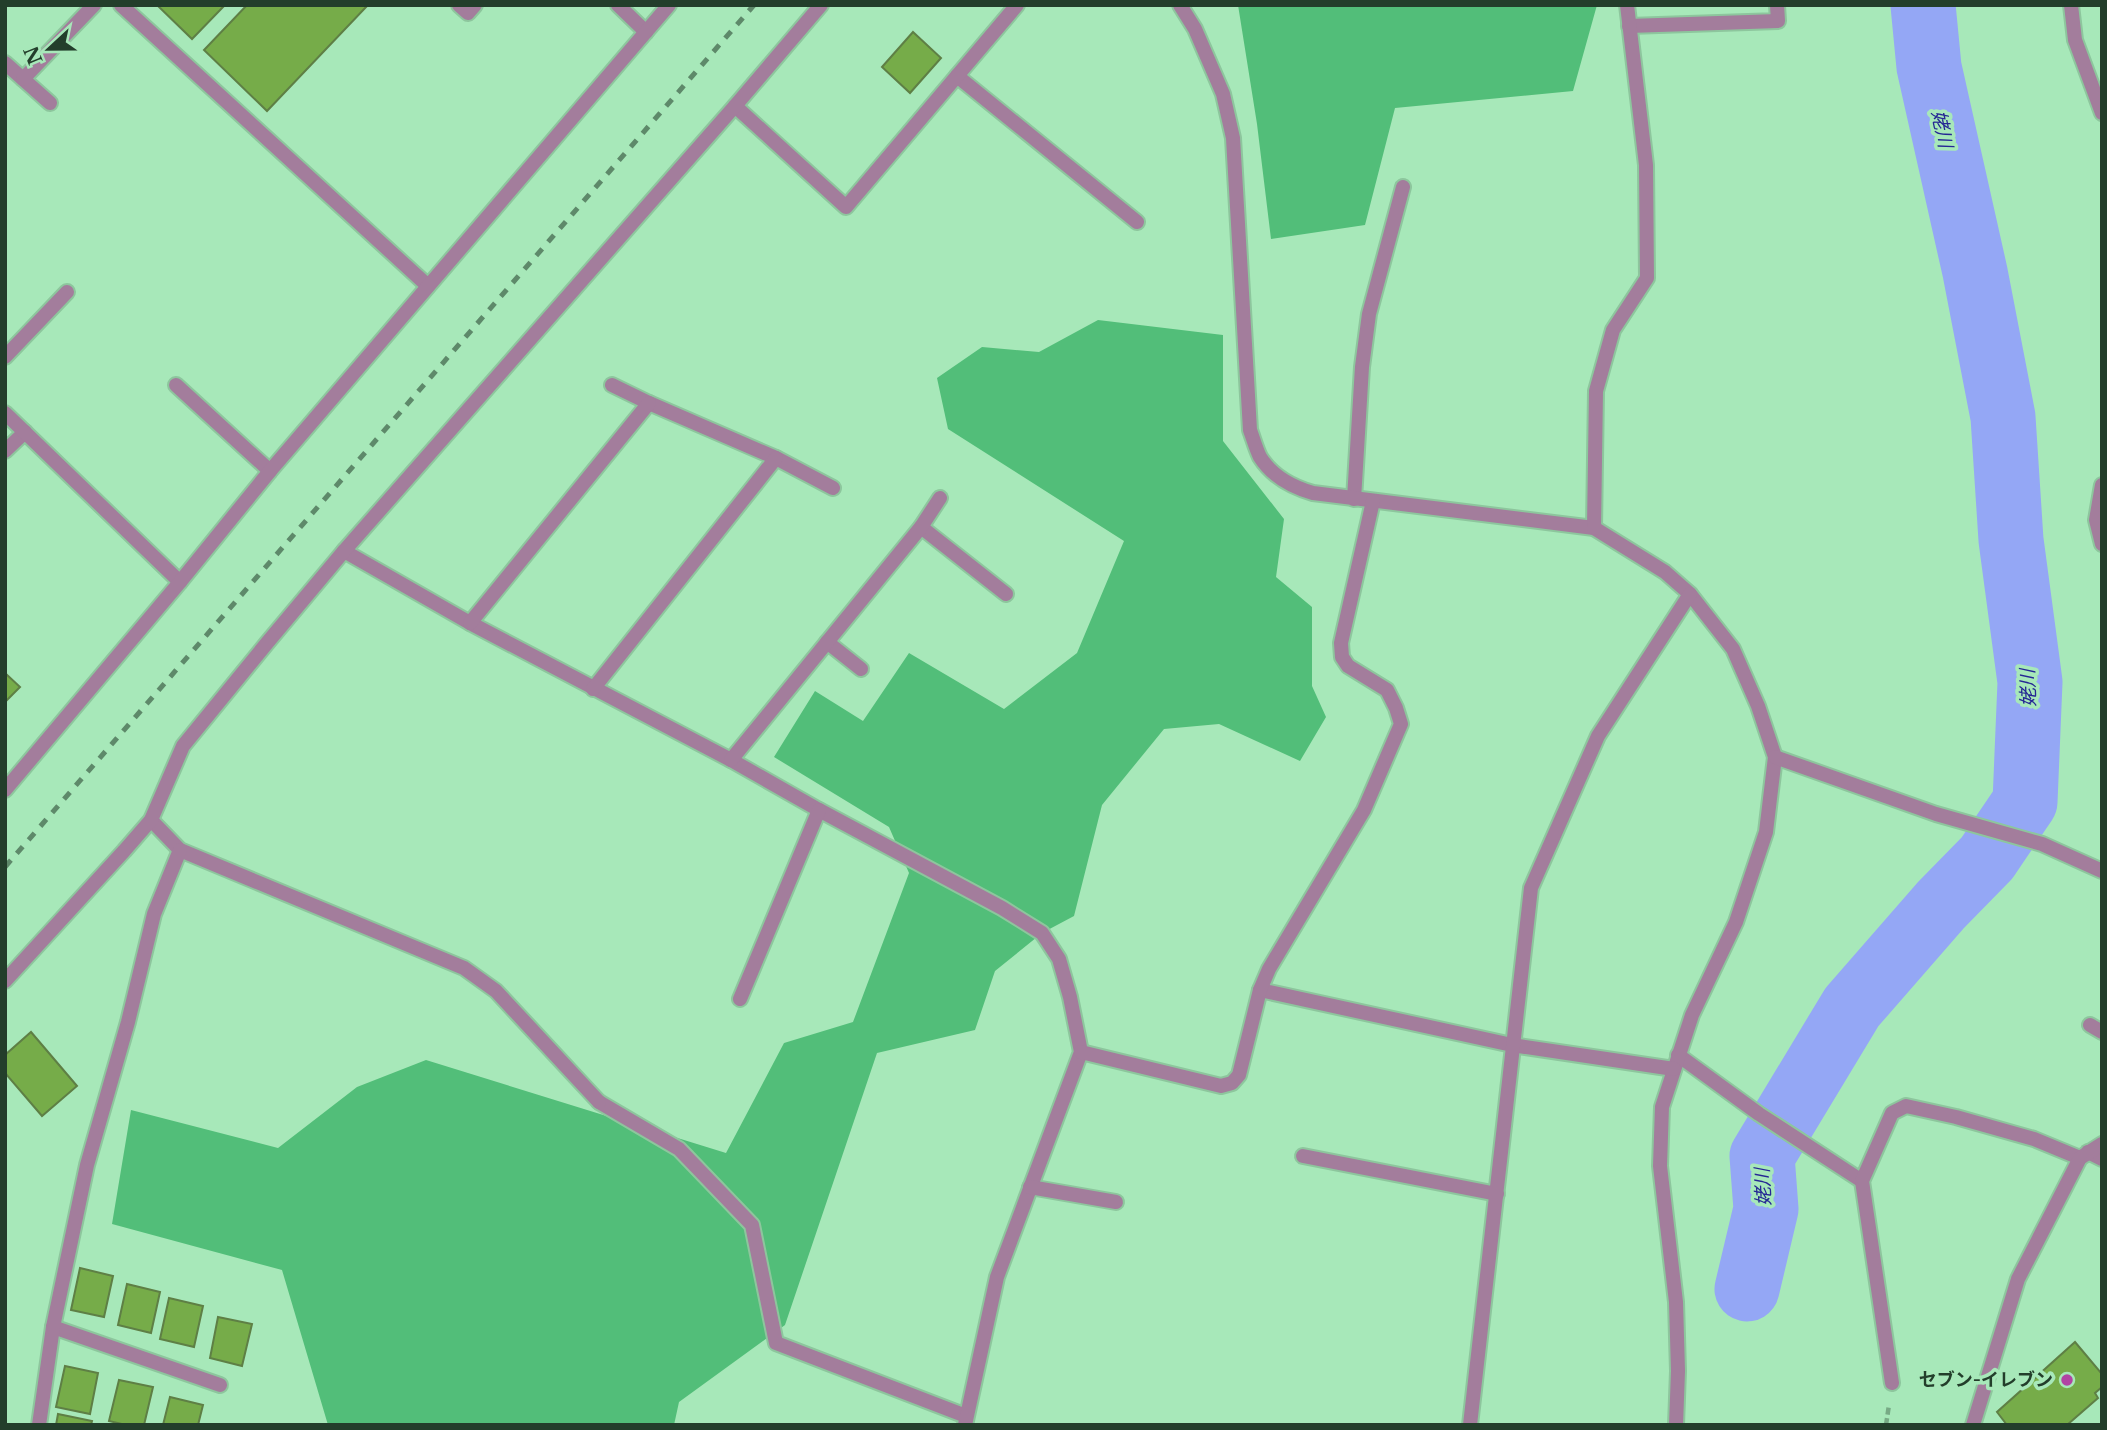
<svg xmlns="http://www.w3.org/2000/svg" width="2107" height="1430" font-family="'Libre Baskerville','Noto Sans JP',serif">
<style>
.forest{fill:#52be79}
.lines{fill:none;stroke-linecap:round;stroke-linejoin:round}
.river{stroke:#94a7f5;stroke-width:65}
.building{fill:#76ac49;stroke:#5e7f45;stroke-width:2}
.service-casing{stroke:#8dc69d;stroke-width:18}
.minor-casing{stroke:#8dc69d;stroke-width:18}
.path{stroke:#77aa85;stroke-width:4.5;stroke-dasharray:7 3.5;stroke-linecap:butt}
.service{stroke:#a37d9c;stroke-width:14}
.minor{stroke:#a37d9c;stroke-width:14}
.rail{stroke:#5e896a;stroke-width:5;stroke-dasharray:9 9;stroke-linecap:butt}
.poi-dot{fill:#b144a3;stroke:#a7e8b9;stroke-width:2.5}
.labels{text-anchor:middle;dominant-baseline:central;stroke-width:7;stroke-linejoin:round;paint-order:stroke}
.poi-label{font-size:18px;font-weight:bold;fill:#233e2b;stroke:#a7e8b9;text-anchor:end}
.water-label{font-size:19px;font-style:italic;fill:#252794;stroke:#a7e8b9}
</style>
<rect width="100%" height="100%" fill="#a7e8b9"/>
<!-- forest -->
<g class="forest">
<polygon points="1238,5 1597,5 1573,91 1395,108 1365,225 1271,239 1257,124"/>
<polygon points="1098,320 1223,335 1223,441 1284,519 1276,577 1312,607 1312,686 1326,717 1300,761 1219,724 1164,729 1102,805 1074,916 1042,933 995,971 975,1030 877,1053 785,1325 679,1402 674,1425 328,1425 282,1270 112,1224 131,1110 278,1148 357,1087 426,1060 726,1153 784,1043 853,1022 909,873 889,827 774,757 815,691 863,721 909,653 1004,709 1077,653 1124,541 948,429 937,378 982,347 1039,352"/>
</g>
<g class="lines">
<!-- river -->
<polyline class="river" points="1747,1289 1766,1209 1762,1156 1852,1007 1941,905 1987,858 2025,802 2030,682 2011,540 2003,417 1975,272 1929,67 1923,5"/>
</g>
<!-- building -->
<g class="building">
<polygon points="157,5 225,5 192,39"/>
<polygon points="247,5 368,5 267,111 204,50"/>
<polygon points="913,32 941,58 910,93 882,67"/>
<polygon points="5,673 20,687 5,702"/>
<polygon points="31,1032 77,1086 42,1116 5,1073 5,1055"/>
<polygon points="80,1268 113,1276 104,1317 71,1310"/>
<polygon points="127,1284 160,1292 151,1333 118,1325"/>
<polygon points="169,1298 203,1306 194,1347 160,1339"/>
<polygon points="218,1317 252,1324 242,1366 210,1358"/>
<polygon points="2075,1342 2102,1374 2102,1387 2095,1393 2098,1398 2067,1425 2007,1425 1997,1412"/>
<polygon points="65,1366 98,1373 90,1414 56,1407"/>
<polygon points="119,1380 153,1387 144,1425 126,1425 109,1421"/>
<polygon points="170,1397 203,1405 198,1425 163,1425"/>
<polygon points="58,1414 92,1421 91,1425 56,1425"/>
</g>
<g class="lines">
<!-- service casing -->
<g class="service-casing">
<g id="service">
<polyline points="459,5 468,13 475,5"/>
<polyline points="5,63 50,103"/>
<polyline points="957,76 1137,222"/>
<polyline points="23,79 94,5"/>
<polyline points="5,357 67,292"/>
<polyline points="176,385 270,471"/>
<polyline points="5,451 25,432"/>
<polyline points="1354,499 1362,367 1369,314 1403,187"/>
<polyline points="827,642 861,669"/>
<polyline points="2090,1025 2102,1032"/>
<polyline points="1678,1055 1759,1114 1862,1181"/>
<polyline points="599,1102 679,1149 752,1225 776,1343 966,1416"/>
<polyline points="2088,1152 2102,1159"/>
<polyline points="1892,1383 1862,1181 1892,1113 1906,1106 1956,1117 2034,1139 2080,1158"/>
</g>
</g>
<!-- minor casing -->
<g class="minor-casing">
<g id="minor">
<polyline points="121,5 428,286"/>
<polyline points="618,5 646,32"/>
<path d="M1180,5L1195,29L1223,94L1233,138L1250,430C1253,438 1256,449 1260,457C1272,476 1292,487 1313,493L1594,528L1665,572L1690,594L1733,649L1758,706L1775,757L1766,832L1736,922L1692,1015L1662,1107L1660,1166L1676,1302L1678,1371L1676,1425"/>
<polyline points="2071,5 2075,40 2102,113"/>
<polyline points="1629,26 1778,21 1777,5"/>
<polyline points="735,106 846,207 1017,5"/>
<polyline points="612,385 649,403 776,458 833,488"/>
<polyline points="5,413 180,582"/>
<polyline points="2102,485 2096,520 2102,544"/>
<polyline points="921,527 1006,594"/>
<polyline points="1594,528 1596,391 1613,330 1647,278 1646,165 1627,5"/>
<polyline points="344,551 470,623 731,760 819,810 1002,908 1042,933 1059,959 1070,997 1081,1052 997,1277 965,1425"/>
<polyline points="470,623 649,403"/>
<polyline points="593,689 776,458"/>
<polyline points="1775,757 1936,814 2042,844 2102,871"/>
<polyline points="731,760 921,527 940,498"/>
<polyline points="5,790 180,582 270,471 669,5"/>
<polyline points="151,820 180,850 464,968 496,991 599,1102"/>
<polyline points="5,981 124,851 151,820 183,746 267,643 344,551 735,106 821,5"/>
<polyline points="1260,990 1512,1045 1674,1069"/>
<polyline points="740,999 819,810"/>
<polyline points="1081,1052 1221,1086 1232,1083 1239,1075 1260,990 1269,969 1364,810 1401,724 1396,708 1387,690 1348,666 1342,657 1341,643 1373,501"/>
<polyline points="1303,1156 1497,1194"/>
<polyline points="1030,1187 1116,1202"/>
<polyline points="53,1327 220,1385"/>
<polyline points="39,1425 53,1327 87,1165 128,1022 154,914 180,850"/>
<polyline points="1470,1425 1531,888 1598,736 1690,594"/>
<polyline points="1973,1425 2018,1279 2080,1158 2102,1144"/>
</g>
</g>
<!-- path -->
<polyline class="path" points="1886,1425 1889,1405"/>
<!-- service -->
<use href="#service" class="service"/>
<!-- minor -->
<use href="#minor" class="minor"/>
<!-- rail -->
<polyline class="rail" points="5,867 754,5"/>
</g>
<!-- markers -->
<circle class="poi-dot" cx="2067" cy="1380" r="7"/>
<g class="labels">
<!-- poi labels -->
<g class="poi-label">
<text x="2053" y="1380">セブン-イレブン</text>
</g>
<!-- water labels -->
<g class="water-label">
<text transform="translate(1942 129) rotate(78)">姥川</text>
<text transform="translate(2028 688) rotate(-92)">姥川</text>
<text transform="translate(1763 1187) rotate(-93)">姥川</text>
</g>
</g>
<!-- border -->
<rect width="2107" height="1430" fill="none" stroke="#233e2b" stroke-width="14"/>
<!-- north arrow -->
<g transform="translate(49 49) rotate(248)" stroke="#a7e8b9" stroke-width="5" paint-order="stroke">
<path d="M0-5L12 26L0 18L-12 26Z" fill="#233e2b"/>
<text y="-10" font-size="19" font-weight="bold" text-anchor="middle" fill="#233e2b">N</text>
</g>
</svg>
